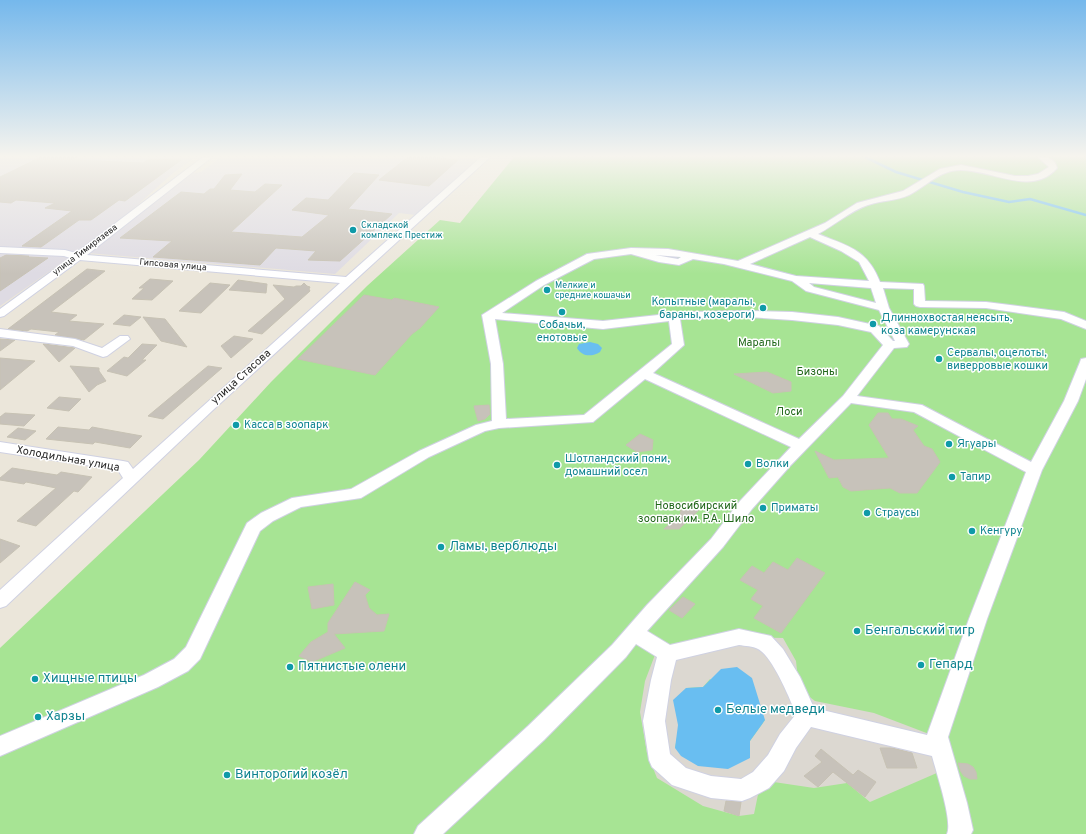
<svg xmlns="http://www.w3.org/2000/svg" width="1086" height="834" font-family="Overpass,sans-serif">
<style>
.industrial{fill:#dedbe3}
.green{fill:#a7e494}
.plaza{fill:#dcd8d1;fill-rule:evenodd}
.water{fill:#69bef1}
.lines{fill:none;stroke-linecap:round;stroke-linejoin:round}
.stream{stroke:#69bef1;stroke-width:2.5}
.building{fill:#c7c2ba;stroke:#c7c2b4}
.minor-casing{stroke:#cfd1e2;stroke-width:2}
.minor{fill:#fff;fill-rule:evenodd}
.culture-dot{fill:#0f9aa8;stroke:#fff;stroke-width:1.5}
.labels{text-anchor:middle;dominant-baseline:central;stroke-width:3;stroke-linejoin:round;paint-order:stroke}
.far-culture-label{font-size:9px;fill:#0d838f;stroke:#fff;text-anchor:start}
.far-street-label{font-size:9px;fill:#292929;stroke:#fff}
.culture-label{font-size:11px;fill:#0d838f;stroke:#fff;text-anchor:start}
.park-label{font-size:11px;fill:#1f6618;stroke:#fff}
.street-label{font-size:11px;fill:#292929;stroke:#fff}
.near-culture-label{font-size:13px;fill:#0d838f;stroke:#fff;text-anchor:start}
</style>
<rect width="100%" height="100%" fill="#ebe6da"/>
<!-- industrial -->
<g class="industrial">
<polygon points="0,157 195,157 173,173 114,226 0,306"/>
<polygon points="221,157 459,157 478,159 416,215 399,213 335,274 88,253 181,180 193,173 201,172"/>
</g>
<!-- green -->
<polygon class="green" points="514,157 1086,157 1086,834 0,834 0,648 199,460 271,382 367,286 440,220 460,223"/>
<!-- plaza -->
<path class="plaza" d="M739,637L783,638L796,661L799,689L815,701L874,713L937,737L946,769L870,802L847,783L814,788L761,780L754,814L739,816L703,806L657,778L647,753L640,712L645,681L658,647ZM710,679L765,720L750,741V758L675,748L686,688L703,687Z"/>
<!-- water -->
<g class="water">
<path d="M590,342L598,344L602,348L600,352C592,357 582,357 577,348L579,344Z"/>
<polygon points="737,667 752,678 765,720 750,741 750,758 728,769 698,766 681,756 675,748 678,725 673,700 686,688 703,687 721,669"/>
</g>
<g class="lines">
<!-- stream -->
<polyline class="stream" points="865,157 896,172 963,192 1009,202 1030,199 1086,215"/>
</g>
<!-- building -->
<g class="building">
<polygon points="41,157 77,157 72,160 143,163 150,159 181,160 125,201 119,200 91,220 79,220 41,247 22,246 72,211 45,208 55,203 16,200 11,203 0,202 0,177"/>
<polygon points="408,157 432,157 458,160 429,186 379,180"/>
<polygon points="354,173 379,175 348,209 392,214 340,261 308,260 316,251 276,248 260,265 153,257 172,241 120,238 181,192 204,194 210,189 214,189 225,175 242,174 230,190 255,192 265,184 282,185 231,232 302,237 329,215 292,210 306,198 328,200"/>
<polygon points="6,255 29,256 28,257 48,258 0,291 0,258"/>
<polygon points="87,269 105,271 51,312 77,315 69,321 104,324 84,340 55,335 59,332 31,329 27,331 8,329"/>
<polygon points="150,279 173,281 152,300 132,299 144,288 139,288"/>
<polygon points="238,280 267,284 266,293 229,290"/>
<polygon points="210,283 230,285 201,313 179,311"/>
<polygon points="304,283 307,286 310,287 309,289 310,291 262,334 248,331 285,299 273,285 294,287 296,286 301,286"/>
<polygon points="364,295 392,300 394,298 439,307 420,328 412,334 375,375 298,359"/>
<polygon points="124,315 141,317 130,326 113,324"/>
<polygon points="143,317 165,319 187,347 161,341"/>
<polygon points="234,336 253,339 231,358 221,346"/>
<polygon points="0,339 15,340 0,351"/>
<polygon points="43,344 44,344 75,348 59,362"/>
<polygon points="142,344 157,345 142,360 146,360 127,376 107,371 124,357 128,358"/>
<polygon points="0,358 35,361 0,390"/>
<polygon points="70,366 99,368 99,371 106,381 97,385 89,392"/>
<polygon points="208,366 222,368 163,419 148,416"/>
<polygon points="767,372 791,382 791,391 773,393 734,374"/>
<polygon points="59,397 81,399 69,411 47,408"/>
<polygon points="489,405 490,414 485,419 478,421 474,406"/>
<polygon points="5,413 35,415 24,426 0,424 0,417"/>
<polygon points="878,413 888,413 892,419 901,419 918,426 913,430 924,446 932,449 940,462 917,493 900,493 890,488 851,491 843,487 838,477 829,478 815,451 834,460 889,458 869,425"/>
<polygon points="58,427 89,430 92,427 142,436 130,448 95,442 93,444 46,439"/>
<polygon points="18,428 36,431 25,440 7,437"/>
<polygon points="640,434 653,440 652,450 637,452 626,445"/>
<polygon points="12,468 57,475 61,472 92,477 78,492 74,491 36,526 17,521 56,488 26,482 24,484 0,480 0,478"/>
<polygon points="694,502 700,509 679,529 664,529 680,515 681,510 686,509"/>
<polygon points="0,539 20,546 0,563"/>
<polygon points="797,558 825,573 781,633 754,618 763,606 751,599 758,590 740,580 752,566 764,573 773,562 788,570"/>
<polygon points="355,582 370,590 365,595 369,608 377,615 389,614 384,631 334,634 345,648 312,662 299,656 311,642 328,632 328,623"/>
<polygon points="333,584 334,605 312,609 308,587"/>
<polygon points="683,597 695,604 682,618 669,610"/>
<polygon points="880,748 892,748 912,753 917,768 887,768"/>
<polygon points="821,749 853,775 858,770 876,782 865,797 833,772 818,787 804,776 822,762 815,756"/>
<polygon points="958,763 968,764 973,767 976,772 977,779 970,779 964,776 961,772"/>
<polygon points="726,801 741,802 739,816 724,811"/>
</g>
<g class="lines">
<!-- minor casing -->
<g class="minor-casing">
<g id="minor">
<polygon points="203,157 212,157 87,255 346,277 481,157 490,157 213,410 6,606 0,608 0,590 123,478 118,470 0,452 0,442 123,461 128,462 133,469 340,283 80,260 4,316 0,317 0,309 70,258 64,256 0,253 0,247 65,250 76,253"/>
<path d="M1038,157C1047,156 1055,159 1057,168C1032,197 992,170 961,170C939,170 927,186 909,195C896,201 882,200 868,205C850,211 835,225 818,234C848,246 867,249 880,282L923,284L924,286L925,301L986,302L1064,312L1086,321V329L1061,319L986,308L920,307L916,306L914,304V289L883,288L889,308L909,344L907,347L894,348L857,396L922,405L1031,462L1064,401L1080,362L1081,359L1086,358V379L1078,401L1042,470L987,619L948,737L967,803L973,830L971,834H947C953,821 936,772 932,756L811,727L796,748L784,771L769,788L750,798L742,801L711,798L672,785L652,767L649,760L643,721L651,680L657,657L636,644L626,657L544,740L443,834H414L418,826L528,726L612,645L647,605L711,539L740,501L791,447L645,379L593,422L499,428L485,431L429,457L361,498L301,507L273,521L260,531L200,659L188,671L158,687L0,756V736L144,675L174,659L186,647L247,523L261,513L292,498L351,489L419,451L476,425L492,421L491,364L482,315L536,281L587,254L631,248L668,249L738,261L825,223L857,203L903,191L940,169L961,165L1015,176H1028L1038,174L1049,167ZM810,237L841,251L859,262L869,281L796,276L750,264ZM631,254L659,262L679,265L693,259L724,264L792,281L806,291L879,310L895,341H893L879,326L838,317L792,312L748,311L686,312L603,321L502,313L544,285L594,259ZM655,255L681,257L678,259ZM809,283L871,288L876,303L814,287ZM748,317L792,320L838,325L871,332L883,345L843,396L799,439L653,373L684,345L680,319ZM495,319L603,329L669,321L672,344L584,415L506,419L503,364ZM851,403L914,412L1026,472L969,619L927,735L814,708L800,677L783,649L771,636L739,629L670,645L647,631L723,547L752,509L790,466ZM739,645C745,646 753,646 758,649C772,656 790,699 796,714L780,734L768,755L753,772L741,779L711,776L686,768L670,754L665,721L671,680L676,660Z"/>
<polygon points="0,329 75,339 102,348 120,336 128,336 130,339 107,356 103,357 73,346 0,337"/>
</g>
</g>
<!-- minor -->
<use href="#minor" class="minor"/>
</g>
<!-- sky -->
<linearGradient id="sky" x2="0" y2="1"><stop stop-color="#75b8ec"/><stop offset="0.57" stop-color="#f6f4ee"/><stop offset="1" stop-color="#f6f4ee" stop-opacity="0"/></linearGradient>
<rect width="1086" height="274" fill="url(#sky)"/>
<!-- markers -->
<g class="culture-dot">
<circle cx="353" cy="230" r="4"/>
<circle cx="547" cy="290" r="4"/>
<circle cx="763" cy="308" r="4"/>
<circle cx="562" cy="312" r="4"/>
<circle cx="873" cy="324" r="4"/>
<circle cx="939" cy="359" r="4"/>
<circle cx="236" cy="425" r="4"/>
<circle cx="949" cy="444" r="4"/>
<circle cx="748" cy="464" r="4"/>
<circle cx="557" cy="465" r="4"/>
<circle cx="952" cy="477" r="4"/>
<circle cx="763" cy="508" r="4"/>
<circle cx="867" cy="513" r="4"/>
<circle cx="972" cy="531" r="4"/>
<circle cx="441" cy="547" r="4"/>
<circle cx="857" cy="631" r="4"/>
<circle cx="921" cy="665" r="4"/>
<circle cx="290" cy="667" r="4"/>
<circle cx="35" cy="679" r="4"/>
<circle cx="718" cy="710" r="4"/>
<circle cx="38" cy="717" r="4"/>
<circle cx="227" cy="775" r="4"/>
</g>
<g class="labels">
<!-- far-culture labels -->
<g class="far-culture-label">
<text x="361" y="225">Складской<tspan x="361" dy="10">комплекс Престиж</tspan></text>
<text x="555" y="285">Мелкие и<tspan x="555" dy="10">средние кошачьи</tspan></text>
</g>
<!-- far-street labels -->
<g class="far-street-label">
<text transform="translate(85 250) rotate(-37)">улица Тимирязева</text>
<text transform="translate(173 265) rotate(5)">Гипсовая улица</text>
</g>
<!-- culture labels -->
<g class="culture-label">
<text x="755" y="302" text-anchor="end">Копытные (маралы,<tspan x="755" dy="13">бараны, козероги)</tspan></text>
<text x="881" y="318">Длиннохвостая неясыть,<tspan x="881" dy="13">коза камерунская</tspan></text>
<text x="562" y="325" text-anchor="middle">Собачьи,<tspan x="562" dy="13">енотовые</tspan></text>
<text x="947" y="353">Сервалы, оцелоты,<tspan x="947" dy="13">виверровые кошки</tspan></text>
<text x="244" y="425">Касса в зоопарк</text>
<text x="957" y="444">Ягуары</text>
<text x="565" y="459">Шотландский пони,<tspan x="565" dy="13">домашний осел</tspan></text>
<text x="756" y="464">Волки</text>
<text x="960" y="477">Тапир</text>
<text x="771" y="508">Приматы</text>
<text x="875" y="513">Страусы</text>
<text x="980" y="531">Кенгуру</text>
</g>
<!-- park labels -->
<g class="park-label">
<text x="759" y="343">Маралы</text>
<text x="817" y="372">Бизоны</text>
<text x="789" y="412">Лоси</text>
<text x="696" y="506">Новосибирский<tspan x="696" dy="13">зоопарк им. Р.А. Шило</tspan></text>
</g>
<!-- street labels -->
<g class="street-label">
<text transform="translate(241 377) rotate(-42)">улица Стасова</text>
<text transform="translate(68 459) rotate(10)">Холодильная улица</text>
</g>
<!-- near-culture labels -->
<g class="near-culture-label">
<text x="449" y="547">Ламы, верблюды</text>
<text x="865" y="631">Бенгальский тигр</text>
<text x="929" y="665">Гепард</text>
<text x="298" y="667">Пятнистые олени</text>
<text x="43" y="679">Хищные птицы</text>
<text x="726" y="710">Белые медведи</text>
<text x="46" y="717">Харзы</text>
<text x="235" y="775">Винторогий козёл</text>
</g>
</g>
</svg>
